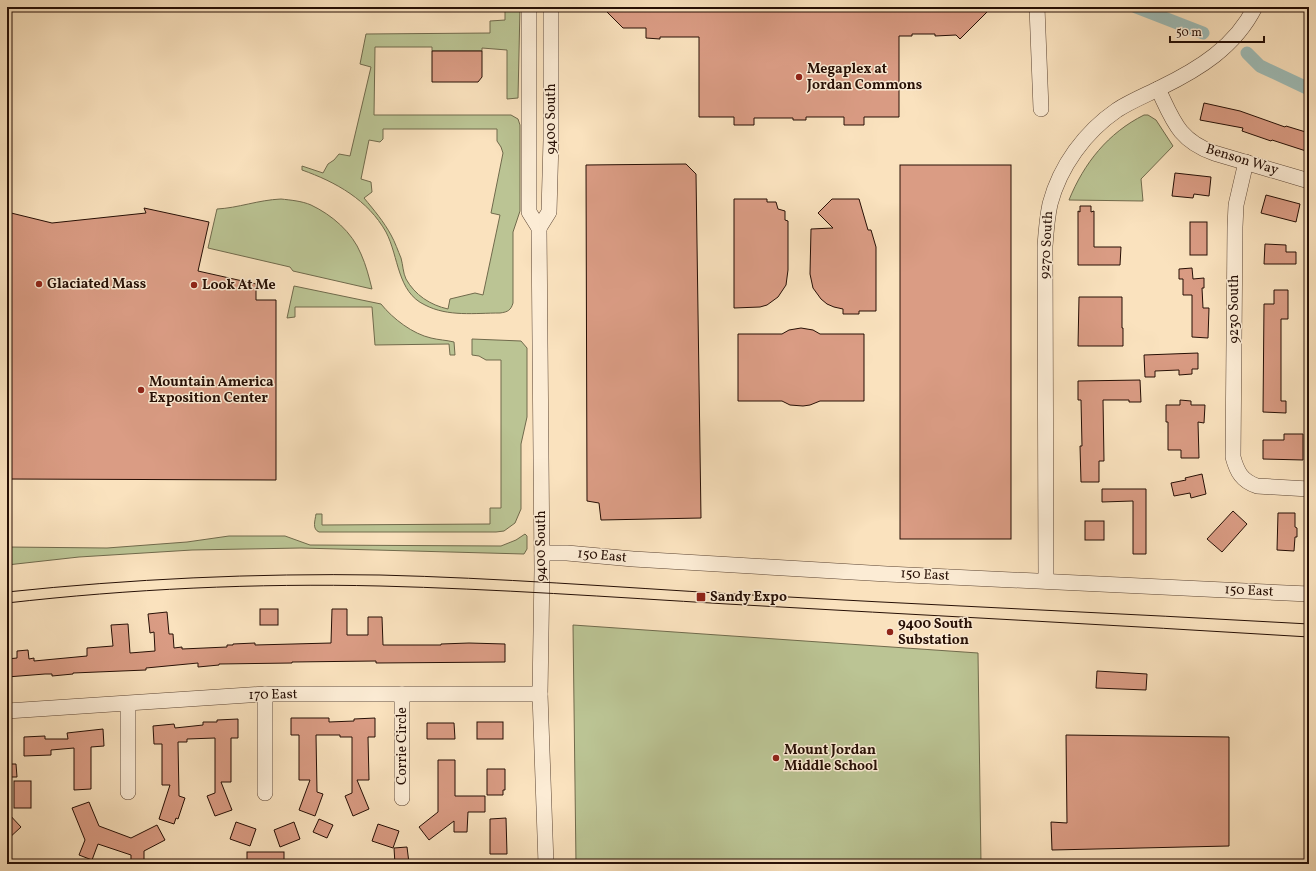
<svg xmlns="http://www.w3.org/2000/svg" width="1316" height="871" font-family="Vollkorn,serif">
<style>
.green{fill:#bbc494;stroke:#706a4c;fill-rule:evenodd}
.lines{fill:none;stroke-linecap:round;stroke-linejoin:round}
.canal{stroke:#9fbdb8;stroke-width:13}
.building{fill:#da9c84;stroke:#260f05}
.minor-casing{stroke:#5b4433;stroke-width:16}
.minor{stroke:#fcecd5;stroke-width:15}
.tram{stroke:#260f05;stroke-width:1}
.poi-dot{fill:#8f2418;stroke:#fcecd5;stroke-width:1.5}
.labels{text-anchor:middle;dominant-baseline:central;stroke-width:3;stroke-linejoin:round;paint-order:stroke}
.poi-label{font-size:14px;font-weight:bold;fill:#260f05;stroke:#fcecd5;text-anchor:start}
.street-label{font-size:14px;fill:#260f05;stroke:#fcecd5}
</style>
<rect width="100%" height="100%" fill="#fae2be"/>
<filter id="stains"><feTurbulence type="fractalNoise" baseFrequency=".005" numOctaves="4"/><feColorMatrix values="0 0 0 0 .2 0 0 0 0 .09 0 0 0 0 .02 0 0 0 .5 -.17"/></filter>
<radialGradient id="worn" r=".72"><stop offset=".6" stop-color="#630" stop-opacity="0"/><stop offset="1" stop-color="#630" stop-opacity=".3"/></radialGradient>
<!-- green -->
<g class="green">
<path d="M505,7H520L518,98L507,99V50L482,48V51H432V47H375L374,115H511L518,119L520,125V211L513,232V303C511,310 508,312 500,313C475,313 448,317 425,305C397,292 399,257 386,232C368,200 336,182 302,170V166L323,173L328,164L334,160L339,154L350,156L371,67L360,64L366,34L490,33V21L505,20ZM383,129H497V141L501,147L503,153L491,213L500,215L483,295L475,293L450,299L448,309C430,305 415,295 406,279C403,273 403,265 401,258C398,251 395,242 391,235C384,222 374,210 364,198L372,192L371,182L361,179L369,140L380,142L383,139Z"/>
<path d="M1144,115H1148L1156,120L1173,146L1141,179L1143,201L1069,200C1084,163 1108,133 1144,115Z"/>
<path d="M281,199C290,200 302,201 311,205C332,215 352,232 361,254C366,265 369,277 372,289L293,271L290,267L208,248L217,209C238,208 258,200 281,199Z"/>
<path d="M294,286L381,304C393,319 413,334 431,338C439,340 446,340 454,342L455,355H450L449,344L375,345L372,307H295V317L287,318Z"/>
<path d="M472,339L521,341L527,348V417L521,444V509L515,523L504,531L496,532H319C312,529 315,521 316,514H322V525L490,524V508H501V360H486L479,356L472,355Z"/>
<polygon points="525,534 527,536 527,549 524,554 301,548 192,550 79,557 7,565 7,547 107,548 187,542 229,536 285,536 310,545 501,546 516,540"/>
<polygon points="573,625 978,653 981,864 576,864"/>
</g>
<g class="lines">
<!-- canal -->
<g class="canal">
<polyline points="1136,7 1203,33"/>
<polyline points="1247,53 1260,66 1309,89"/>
</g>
</g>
<!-- building -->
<g class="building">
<polygon points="602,7 992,7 960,39 956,35 935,36 935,34 912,34 912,36 899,36 899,117 864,117 864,125 844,125 844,117 806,117 806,120 793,120 793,118 754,118 754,125 734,125 734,117 699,117 699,37 660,37 660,39 646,38 646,28 623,28"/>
<polygon points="432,51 482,51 482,77 478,82 432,82"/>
<polygon points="1204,103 1240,111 1285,127 1286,126 1309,133 1309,152 1272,140 1271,141 1242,131 1243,128 1200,120"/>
<polygon points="686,164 696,174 701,518 601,520 599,503 587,501 586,165"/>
<rect x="900" y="165" width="111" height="374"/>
<polygon points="1175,173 1211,177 1209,196 1194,194 1193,198 1172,196"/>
<polygon points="1266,195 1300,204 1296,222 1261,213"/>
<polygon points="734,199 767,199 767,202 776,202 778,209 785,211 785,220 788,221 788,270 786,285 778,297 767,305 760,307 734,308"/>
<polygon points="832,199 859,199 868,230 871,230 876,247 876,311 859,311 859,314 843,314 843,309 834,307 827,304 821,299 813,288 810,274 811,229 833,228 818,213"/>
<polygon points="1080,206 1091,206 1091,212 1094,211 1094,247 1121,247 1120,265 1078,265 1078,211 1080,212"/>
<polygon points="144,208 209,222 198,271 256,284 256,300 276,300 276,480 7,479 7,212 52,223 146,213"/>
<rect x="1190" y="222" width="17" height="33"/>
<polygon points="1265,244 1286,245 1286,252 1296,252 1296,264 1264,264"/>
<polygon points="1192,268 1193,279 1204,278 1204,288 1202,288 1203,308 1209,308 1208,338 1192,337 1192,295 1183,295 1183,279 1179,279 1179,269"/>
<polygon points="1274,290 1288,290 1288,319 1281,319 1281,401 1286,401 1286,413 1263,412 1264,304 1274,304"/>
<polygon points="1079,297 1122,297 1122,328 1123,328 1123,346 1078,346"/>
<polygon points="801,328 813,330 820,334 864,334 864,401 820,401 810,405 803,406 790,405 782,401 738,401 738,334 782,334 789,330"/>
<polygon points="1198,353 1198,369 1192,369 1192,374 1179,375 1179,370 1155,371 1155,377 1145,377 1144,355"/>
<polygon points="1140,380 1141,402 1129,402 1129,400 1103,400 1104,461 1099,461 1099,482 1081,482 1080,446 1082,446 1081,400 1078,400 1078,381"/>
<polygon points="1180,400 1191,401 1191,405 1205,405 1204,423 1198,422 1199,458 1181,458 1181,450 1168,450 1168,422 1166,422 1166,405 1180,405"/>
<polygon points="1284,434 1303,434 1303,460 1263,459 1263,440 1284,440"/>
<polygon points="1202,474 1206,494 1191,498 1190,493 1174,496 1171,483 1186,480 1185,478"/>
<polygon points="1102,489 1146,489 1146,554 1133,554 1133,501 1102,502"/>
<polygon points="1233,511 1247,524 1222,552 1207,539"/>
<polygon points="1278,513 1295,513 1295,527 1297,528 1297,537 1295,537 1294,551 1277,550"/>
<rect x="1085" y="521" width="19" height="19"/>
<rect x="260" y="609" width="18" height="16"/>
<polygon points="332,609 347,609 347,635 368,635 368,617 382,617 383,645 441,645 441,644 469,643 505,644 505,662 376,663 376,661 292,662 292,663 219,664 219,665 198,667 198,663 146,668 146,670 73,673 73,674 52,676 52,674 45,674 7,677 7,659 17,658 17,651 28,650 29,659 34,658 34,661 87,656 87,648 113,646 111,625 128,624 130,653 155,651 154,632 150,633 148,614 167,612 169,634 173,634 174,648 182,647 182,649 227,647 227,645 233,645 233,644 255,643 255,645 331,643"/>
<polygon points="1097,671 1147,674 1146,690 1096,688"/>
<polygon points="291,718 329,718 329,722 354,721 354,719 375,718 375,737 368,737 369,780 357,780 369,809 353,816 345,796 352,793 352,737 340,737 340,735 316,735 317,792 323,794 315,816 299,810 310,780 299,780 299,735 291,735"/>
<polygon points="238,719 238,738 231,738 231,782 221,782 232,810 215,816 207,796 215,793 215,738 187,739 187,742 178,742 179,796 185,798 178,819 176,818 174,824 159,819 170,785 162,785 162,744 154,744 153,726 174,724 175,728 203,725 203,722 217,722 217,720"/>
<rect x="477" y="722" width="26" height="17"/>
<polygon points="427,723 454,723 455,739 427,739"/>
<polygon points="103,729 104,746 91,747 91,789 74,790 74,748 51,750 51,755 24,756 24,737 45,736 45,739 68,739 67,733"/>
<polygon points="1066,735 1229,737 1229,846 1052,850 1051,822 1067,823"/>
<polygon points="438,760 455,760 455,796 485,796 485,812 468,812 467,832 454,832 454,821 429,840 419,827 438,812"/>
<polygon points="7,764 16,764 17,777 7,777"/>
<polygon points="487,769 505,769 505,790 503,790 503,795 487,795"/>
<rect x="14" y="781" width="17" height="27"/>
<polygon points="89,802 99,826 131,838 157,825 165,840 144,851 144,864 131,864 131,855 98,844 92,860 79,855 85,840 72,808"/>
<polygon points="7,812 21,827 7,840"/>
<polygon points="506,818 507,854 490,854 490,819"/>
<polygon points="319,819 333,825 327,838 313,832"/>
<polygon points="236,822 256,829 250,846 230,839"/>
<polygon points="294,822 300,839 280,847 274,830"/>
<polygon points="378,824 399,831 393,848 372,841"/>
<polygon points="407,847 409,863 395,864 394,848"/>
<rect x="247" y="852" width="37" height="12"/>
</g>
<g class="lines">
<!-- minor casing -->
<g class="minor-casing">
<g id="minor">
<polyline points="529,7 529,212 539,228 542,570 540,694 546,864"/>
<polyline points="1037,7 1041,109"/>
<path d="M1158,89C1173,120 1178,140 1214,153L1309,181"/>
<path d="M1246,162L1236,205L1235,227L1233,457C1237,472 1242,481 1257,486L1309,489"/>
<polyline points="539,228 549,212 551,140 551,7"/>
<polyline points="542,553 567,553 633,559 887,574 1309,594"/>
<path d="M1046,581L1045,246C1046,232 1047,218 1050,204C1060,166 1085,132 1117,110C1131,101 1146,95 1160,88C1199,69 1235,47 1255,7"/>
<polyline points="265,694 265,793"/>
<polyline points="7,711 265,694 540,694"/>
<polyline points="128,792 128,704"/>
<polyline points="402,798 402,694"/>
</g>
</g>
<!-- minor -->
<use href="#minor" class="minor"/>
<!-- tram -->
<g class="tram">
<path d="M7,592C131,579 255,573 380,575C498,578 616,587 733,594C925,605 1117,613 1309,624"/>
<path d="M7,603C130,589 256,583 380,586C496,589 611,597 727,604C921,615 1115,625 1309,637"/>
</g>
</g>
<!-- markers -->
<g class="poi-dot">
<circle cx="799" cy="77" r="4"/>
<circle cx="39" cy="284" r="4"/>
<circle cx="194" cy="285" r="4"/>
<circle cx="141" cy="390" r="4"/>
<rect x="696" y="592" width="10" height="10" rx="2"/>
<circle cx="890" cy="632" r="4"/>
<circle cx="776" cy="758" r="4"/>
</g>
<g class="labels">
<!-- poi labels -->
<g class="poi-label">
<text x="807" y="69">Megaplex at<tspan x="807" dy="16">Jordan Commons</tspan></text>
<text x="47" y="284">Glaciated Mass</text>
<text x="202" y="285">Look At Me</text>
<text x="149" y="382">Mountain America<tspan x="149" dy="16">Exposition Center</tspan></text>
<text x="710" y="597">Sandy Expo</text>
<text x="898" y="624">9400 South<tspan x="898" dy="16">Substation</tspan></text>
<text x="784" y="750">Mount Jordan<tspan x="784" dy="16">Middle School</tspan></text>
</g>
<!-- street labels -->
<g class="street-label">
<text transform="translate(551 119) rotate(-90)">9400 South</text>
<text transform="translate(1242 160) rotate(17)">Benson Way</text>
<text transform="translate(1047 245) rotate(-87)">9270 South</text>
<text transform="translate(1234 309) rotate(-90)">9230 South</text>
<text transform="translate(541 546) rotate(-90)">9400 South</text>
<text transform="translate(602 556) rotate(5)">150 East</text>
<text transform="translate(925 575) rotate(3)">150 East</text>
<text transform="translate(1249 591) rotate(3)">150 East</text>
<text transform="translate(273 695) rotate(-1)">170 East</text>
<text transform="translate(402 746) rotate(-90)">Corrie Circle</text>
</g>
</g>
<!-- margin -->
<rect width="1316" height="871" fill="none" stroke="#fae2be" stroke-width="24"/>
<rect x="8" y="8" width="1300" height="855" fill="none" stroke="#260f05" stroke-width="2"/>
<rect x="12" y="12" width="1292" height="847" fill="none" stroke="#260f05"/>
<!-- scale -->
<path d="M1170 36v6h94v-6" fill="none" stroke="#260f05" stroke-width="2"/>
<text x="1176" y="36" font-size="12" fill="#260f05" stroke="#fcecd5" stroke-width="3" paint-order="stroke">50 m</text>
<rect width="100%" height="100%" filter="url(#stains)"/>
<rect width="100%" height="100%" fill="url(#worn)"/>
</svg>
